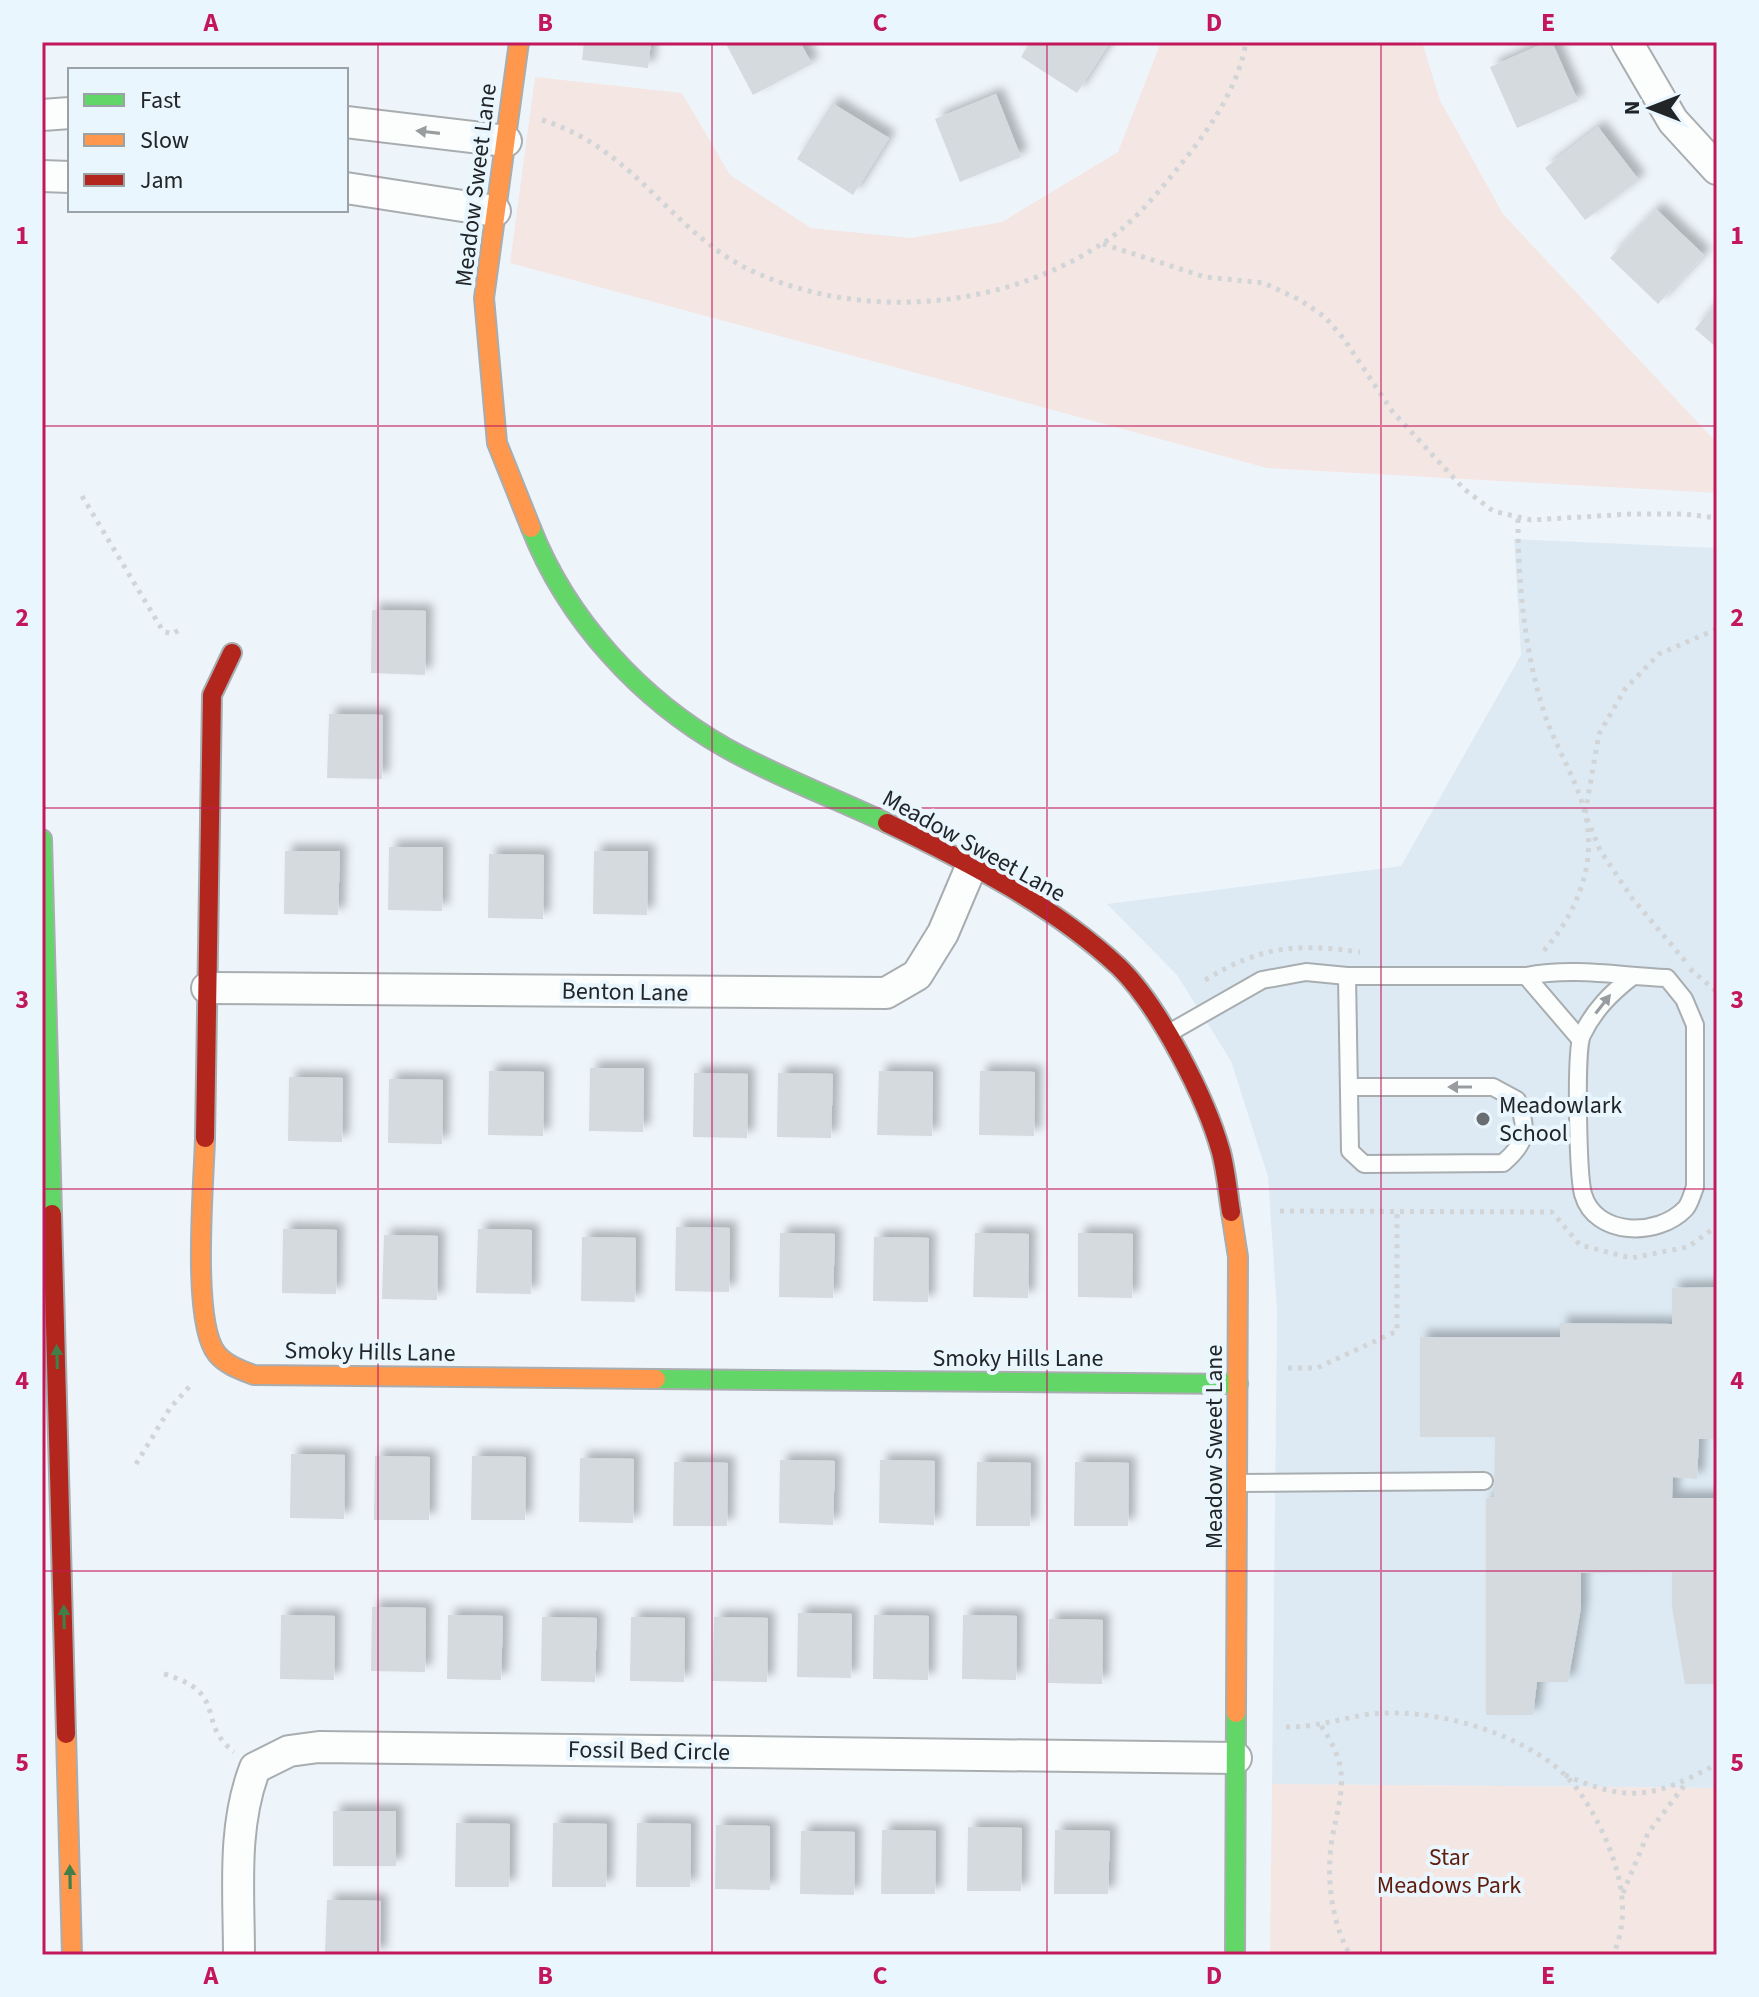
<svg xmlns="http://www.w3.org/2000/svg" width="1759" height="1997" font-family="'Source Sans 3',sans-serif">
<style>
.built{fill:#ddeaf4}
.green{fill:#f4e6e3}
.building{fill:#d4dadd;filter:url(#shadow)}
.lines{fill:none;stroke-linecap:round;stroke-linejoin:round}
.lane-casing{stroke:#a8adb0;stroke-width:20}
.street-casing{stroke:#a8adb0;stroke-width:34}
.fast-casing{stroke:#a8adb0;stroke-width:22}
.slow-casing{stroke:#a8adb0;stroke-width:22}
.jam-casing{stroke:#a8adb0;stroke-width:22}
.path{stroke:#d2d5d7;stroke-width:5;stroke-dasharray:4 6;stroke-linecap:butt}
.lane{stroke:#fcfefe;stroke-width:16}
.street{stroke:#fcfefe;stroke-width:30}
.fast{stroke:#63d668;stroke-width:18}
.slow{stroke:#ff974d;stroke-width:18}
.jam{stroke:#b3261e;stroke-width:18}
.oneway{fill:#999c9e}
.oneway2{fill:#427e48}
.grid{fill:none;stroke:#c2185b;stroke-width:2;stroke-opacity:0.55}
.poi-dot{fill:#696e72;stroke:#eaf6fe;stroke-width:3}
.labels{text-anchor:middle;dominant-baseline:central;stroke-width:8;stroke-linejoin:round;paint-order:stroke}
.street-label{font-size:24px;fill:#212528;stroke:#eaf6fe}
.poi-label{font-size:24px;fill:#212528;stroke:#eaf6fe;text-anchor:start}
.park-label{font-size:24px;fill:#601d0d;stroke:#eaf6fe}
.neatline{fill:none;stroke:#c2185b;stroke-width:3}
.grid-label{font-size:26px;text-anchor:middle;font-weight:bold;fill:#c2185b}
</style>
<defs>
<filter id="shadow"><feDropShadow dx="7" dy="-7" stdDeviation="4" flood-color="#0004"/></filter>
</defs>
<rect width="100%" height="100%" fill="#eef5fa"/>
<!-- built -->
<polygon class="built" points="1514,539 1717,548 1717,1788 1272,1784 1277,1311 1268,1177 1231,1061 1177,975 1107,904 1401,866 1521,655"/>
<!-- green -->
<g class="green">
<polygon points="1161,42 1422,42 1440,100 1503,214 1717,443 1717,493 1267,468 510,263 535,77 682,93 730,175 811,228 911,238 1002,222 1118,152"/>
<polygon points="1272,1784 1717,1788 1717,1955 1270,1955"/>
</g>
<!-- building -->
<g class="building">
<polygon points="584,42 651,42 648,68 582,60"/>
<polygon points="725,42 800,42 812,64 753,95"/>
<polygon points="1030,42 1110,42 1077,93 1021,57"/>
<polygon points="1547,42 1552,42 1578,101 1517,128 1490,67"/>
<polygon points="996,94 1021,157 960,182 935,119"/>
<polygon points="832,103 889,138 853,195 797,159"/>
<polygon points="1598,127 1639,180 1585,220 1545,168"/>
<polygon points="1656,209 1704,255 1658,304 1610,258"/>
<polygon points="1717,302 1717,348 1695,329"/>
<polygon points="372,610 426,611 425,675 371,673"/>
<polygon points="329,714 383,715 382,779 327,778"/>
<polygon points="389,847 443,847 442,911 388,910"/>
<polygon points="285,851 340,851 338,915 284,914"/>
<polygon points="594,851 648,851 647,915 593,914"/>
<polygon points="489,854 544,855 543,919 488,918"/>
<polygon points="590,1068 644,1068 643,1132 589,1131"/>
<polygon points="489,1071 544,1072 543,1136 488,1135"/>
<polygon points="879,1071 933,1072 932,1136 877,1135"/>
<polygon points="980,1071 1035,1072 1034,1136 979,1135"/>
<polygon points="694,1073 748,1074 747,1138 693,1137"/>
<polygon points="778,1073 833,1074 831,1138 777,1137"/>
<polygon points="289,1077 343,1078 342,1142 288,1141"/>
<polygon points="389,1079 443,1080 442,1144 388,1143"/>
<polygon points="676,1227 730,1228 729,1292 675,1291"/>
<polygon points="283,1229 337,1230 336,1294 282,1293"/>
<polygon points="478,1229 532,1230 531,1294 476,1293"/>
<polygon points="780,1233 835,1234 833,1298 779,1297"/>
<polygon points="975,1233 1029,1234 1028,1298 973,1297"/>
<polygon points="1078,1233 1133,1234 1132,1298 1078,1297"/>
<polygon points="384,1235 438,1236 437,1300 382,1299"/>
<polygon points="582,1237 636,1238 635,1302 581,1301"/>
<polygon points="874,1237 929,1238 928,1302 873,1301"/>
<polygon points="1717,1287 1717,1439 1699,1439 1697,1479 1673,1477 1672,1498 1717,1498 1717,1691 1714,1684 1685,1684 1672,1607 1672,1572 1581,1573 1581,1608 1568,1682 1537,1682 1533,1715 1486,1715 1486,1498 1494,1497 1495,1437 1420,1437 1420,1337 1560,1337 1560,1323 1672,1324 1672,1288"/>
<polygon points="291,1454 345,1455 344,1519 290,1518"/>
<polygon points="375,1456 430,1457 429,1520 374,1520"/>
<polygon points="472,1456 526,1457 525,1520 471,1520"/>
<polygon points="580,1458 634,1459 633,1523 579,1522"/>
<polygon points="780,1460 835,1461 833,1525 779,1523"/>
<polygon points="880,1460 935,1461 934,1525 879,1523"/>
<polygon points="674,1462 728,1463 727,1526 673,1526"/>
<polygon points="977,1462 1031,1463 1030,1526 976,1526"/>
<polygon points="1075,1462 1129,1463 1128,1526 1074,1526"/>
<polygon points="372,1607 426,1608 425,1672 371,1671"/>
<polygon points="798,1613 852,1614 851,1678 797,1677"/>
<polygon points="281,1615 335,1616 334,1680 280,1679"/>
<polygon points="448,1615 503,1616 501,1680 447,1679"/>
<polygon points="874,1615 929,1616 928,1680 873,1679"/>
<polygon points="963,1615 1017,1616 1016,1680 962,1679"/>
<polygon points="542,1617 597,1618 595,1682 541,1681"/>
<polygon points="631,1617 685,1618 684,1682 630,1681"/>
<polygon points="714,1617 768,1618 767,1682 712,1681"/>
<polygon points="1049,1619 1103,1620 1102,1684 1048,1683"/>
<rect x="333" y="1811" width="63" height="55"/>
<polygon points="456,1823 510,1824 509,1887 455,1887"/>
<polygon points="553,1823 607,1824 606,1887 552,1887"/>
<polygon points="637,1823 691,1824 690,1887 636,1887"/>
<polygon points="716,1825 770,1826 770,1890 715,1889"/>
<polygon points="968,1827 1022,1828 1021,1891 967,1891"/>
<polygon points="882,1830 936,1831 935,1894 881,1894"/>
<polygon points="1055,1830 1110,1831 1108,1894 1054,1894"/>
<polygon points="801,1831 855,1832 854,1895 800,1894"/>
<polygon points="327,1900 381,1901 380,1955 325,1955"/>
</g>
<g class="lines">
<!-- lane casing -->
<g class="lane-casing">
<g id="lane">
<path d="M1347,976L1350,1151L1364,1164L1503,1163C1528,1142 1528,1129 1517,1100L1493,1087H1349"/>
<polyline points="1526,976 1580,1039"/>
<path d="M1169,1033L1262,980L1306,972L1347,976H1526C1574,967 1619,976 1667,978L1684,999L1695,1025V1187C1692,1194 1690,1204 1685,1209C1658,1237 1595,1237 1583,1194C1578,1175 1575,1051 1582,1035C1594,1010 1611,993 1633,976"/>
<polyline points="1239,1483 1484,1481"/>
</g>
</g>
<!-- street casing -->
<g class="street-casing">
<g id="street">
<polyline points="1627,42 1673,121 1717,169"/>
<polyline points="42,115 70,113"/>
<polyline points="346,122 506,141"/>
<polyline points="42,176 70,177"/>
<polyline points="346,188 495,211"/>
<polyline points="207,988 886,993 917,975 943,933 971,867"/>
<path d="M239,1955C239,1893 232,1827 255,1768L289,1751L319,1747L1236,1758"/>
</g>
</g>
<!-- fast casing -->
<g class="fast-casing">
<g id="fast">
<path d="M531,528C567,620 641,700 726,748C778,777 834,798 887,823"/>
<polyline points="42,839 52,1214"/>
<polyline points="656,1379 1238,1384"/>
<polyline points="1235,1955 1236,1713"/>
</g>
</g>
<!-- slow casing -->
<g class="slow-casing">
<g id="slow">
<polyline points="519,42 484,298 497,443 531,528"/>
<path d="M205,1138C204,1182 191,1323 217,1354C226,1365 241,1370 254,1375L656,1379"/>
<polyline points="1231,1212 1238,1257 1236,1713"/>
<polyline points="66,1734 72,1955"/>
</g>
</g>
<!-- jam casing -->
<g class="jam-casing">
<g id="jam">
<path d="M887,823C967,861 1054,906 1119,967C1159,1006 1206,1098 1221,1152C1226,1171 1228,1193 1231,1212"/>
<polyline points="205,1138 212,695 232,653"/>
<polyline points="52,1214 66,1734"/>
</g>
</g>
<!-- path -->
<g class="path">
<path d="M542,120C636,149 671,233 752,271C861,321 999,310 1100,245C1132,225 1158,193 1181,164C1209,130 1239,86 1246,42"/>
<polyline points="1103,244 1205,277 1264,283 1300,300 1325,317 1344,339 1392,411 1464,489 1493,511 1531,520 1631,514 1684,514 1717,518"/>
<polyline points="82,496 163,631 172,634 179,630"/>
<path d="M1518,519C1518,581 1524,646 1542,706C1553,743 1576,777 1585,813C1598,865 1575,916 1542,953"/>
<polyline points="1685,961 1632,898 1600,850 1585,814 1599,734 1625,689 1659,654 1717,629"/>
<polyline points="1690,969 1717,992"/>
<path d="M1205,980C1261,946 1296,943 1360,952"/>
<polyline points="1280,1211 1552,1212 1580,1245 1631,1258 1688,1247 1717,1226"/>
<polyline points="1288,1368 1317,1368 1397,1331 1397,1211"/>
<polyline points="136,1464 170,1408 190,1386"/>
<path d="M164,1674C230,1693 195,1722 234,1752"/>
<path d="M1321,1726C1352,1770 1341,1791 1332,1839C1326,1877 1331,1921 1350,1955"/>
<path d="M1286,1727C1316,1727 1335,1720 1364,1715C1425,1705 1520,1731 1565,1775C1583,1793 1597,1819 1607,1842C1622,1879 1630,1917 1613,1955"/>
<path d="M1565,1775C1631,1804 1655,1797 1717,1764"/>
<polyline points="1623,1893 1648,1833 1687,1782"/>
</g>
<!-- lane -->
<use href="#lane" class="lane"/>
<!-- street -->
<use href="#street" class="street"/>
<!-- fast -->
<use href="#fast" class="fast"/>
<!-- slow -->
<use href="#slow" class="slow"/>
<!-- jam -->
<use href="#jam" class="jam"/>
</g>
<!-- one-way arrows -->
<defs><path id="oneway-solid" d="M-6-.8H1V-3.2L6.5 0L1 3.2V.8H-6Z" transform="scale(2)"/></defs>
<g class="oneway">
<use href="#oneway-solid" transform="translate(428 132) rotate(-173)"/>
<use href="#oneway-solid" transform="translate(1603 1004) rotate(-52)"/>
<use href="#oneway-solid" transform="translate(1460 1087) rotate(-180)"/>
</g>
<g class="oneway2">
<use href="#oneway-solid" transform="translate(57 1357) rotate(-92)"/>
<use href="#oneway-solid" transform="translate(64 1617) rotate(-91)"/>
<use href="#oneway-solid" transform="translate(70 1877) rotate(-91)"/>
</g>
<!-- grid -->
<path class="grid" d="M378,42V1955M712,42V1955M1047,42V1955M1381,42V1955M42,426H1717M42,808H1717M42,1189H1717M42,1571H1717"/>
<!-- markers -->
<circle class="poi-dot" cx="1483" cy="1119" r="8"/>
<g class="labels">
<!-- street labels -->
<g class="street-label">
<text transform="translate(476 185) rotate(-83)">Meadow Sweet Lane</text>
<text transform="translate(974 846) rotate(29)">Meadow Sweet Lane</text>
<text transform="translate(625 992) rotate(1)">Benton Lane</text>
<text transform="translate(370 1352) rotate(1)">Smoky Hills Lane</text>
<text x="1018" y="1358">Smoky Hills Lane</text>
<text transform="translate(1214 1447) rotate(-90)">Meadow Sweet Lane</text>
<text transform="translate(649 1751) rotate(1)">Fossil Bed Circle</text>
</g>
<!-- poi labels -->
<g class="poi-label">
<text x="1499" y="1105">Meadowlark<tspan x="1499" dy="28">School</tspan></text>
</g>
<!-- park labels -->
<g class="park-label">
<text x="1449" y="1857">Star<tspan x="1449" dy="28">Meadows Park</tspan></text>
</g>
</g>
<!-- border -->
<rect width="1759" height="1997" fill="none" stroke="#eaf6fe" stroke-width="88"/>
<!-- legend -->
<rect x="68" y="68" width="280" height="144" fill="#eaf6fe" stroke="#9aa2a8" stroke-width="2"/>
<rect x="84" y="94" width="40" height="12" fill="#63d668" stroke="#9aa2a8" stroke-width="2"/>
<text x="140" y="108" font-size="24" fill="#212528">Fast</text>
<rect x="84" y="134" width="40" height="12" fill="#ff974d" stroke="#9aa2a8" stroke-width="2"/>
<text x="140" y="148" font-size="24" fill="#212528">Slow</text>
<rect x="84" y="174" width="40" height="12" fill="#b3261e" stroke="#9aa2a8" stroke-width="2"/>
<text x="140" y="188" font-size="24" fill="#212528">Jam</text>
<!-- north arrow -->
<g transform="translate(1651 108) rotate(270)" stroke="#eaf6fe" stroke-width="6" paint-order="stroke">
<path d="M0-6L14 30L0 20L-14 30Z" fill="#212528"/>
<text y="-12" font-size="22" font-weight="bold" text-anchor="middle" fill="#212528">N</text>
</g>
<rect x="44" y="44" width="1671" height="1909" class="neatline"/>
<g class="grid-label">
<text x="211" y="31">A</text>
<text x="545" y="31">B</text>
<text x="880" y="31">C</text>
<text x="1214" y="31">D</text>
<text x="1548" y="31">E</text>
<text x="22" y="244">1</text>
<text x="1737" y="244">1</text>
<text x="22" y="626">2</text>
<text x="1737" y="626">2</text>
<text x="22" y="1008">3</text>
<text x="1737" y="1008">3</text>
<text x="22" y="1389">4</text>
<text x="1737" y="1389">4</text>
<text x="22" y="1771">5</text>
<text x="1737" y="1771">5</text>
<text x="211" y="1984">A</text>
<text x="545" y="1984">B</text>
<text x="880" y="1984">C</text>
<text x="1214" y="1984">D</text>
<text x="1548" y="1984">E</text>
</g>
</svg>
